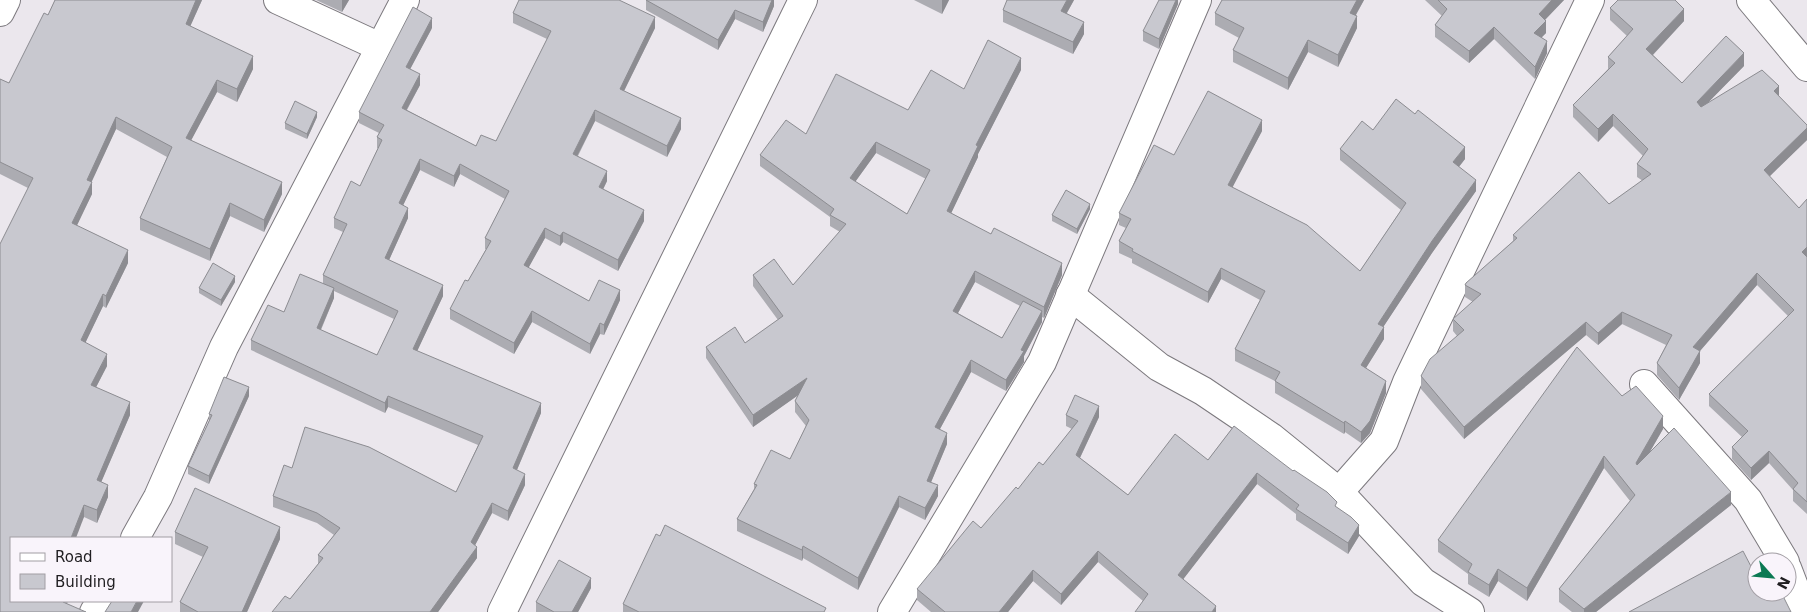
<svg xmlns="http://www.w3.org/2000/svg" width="1807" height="612" font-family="'DejaVu Sans',sans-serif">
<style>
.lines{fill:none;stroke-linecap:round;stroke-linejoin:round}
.minor-casing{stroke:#7c797e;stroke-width:30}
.minor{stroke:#fff;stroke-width:28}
.wall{fill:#acacb2;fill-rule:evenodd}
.shaded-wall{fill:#8c8c91}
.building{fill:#c8c8cf;stroke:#8c8c91;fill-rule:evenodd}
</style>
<rect width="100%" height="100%" fill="#ebe7ed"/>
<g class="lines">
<!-- minor casing -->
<g class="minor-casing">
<g id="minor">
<polyline points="278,0 380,47"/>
<polyline points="1751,0 1807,67"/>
<polyline points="0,12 6,0"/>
<polyline points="1070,295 1159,367 1203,391 1271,437 1339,492 1423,582 1470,612"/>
<polyline points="1644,384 1748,500 1785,562"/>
<polyline points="1339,492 1384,441 1407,382 1590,0"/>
<polyline points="135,538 158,497 224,347 405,0"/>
<polyline points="1787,568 1804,612"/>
<polyline points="94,612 101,601"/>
<polyline points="502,612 803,0"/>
<polyline points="892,612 1042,362 1197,0"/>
</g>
</g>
<!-- minor -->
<use href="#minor" class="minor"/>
</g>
<!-- wall -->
<g class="wall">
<polygon points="55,0 202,0 190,26 253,69 237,102 217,92 191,140 282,194 264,232 230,216 210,261 140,230 140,218 167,157 116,129 91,182 92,194 76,226 128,263 106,308 103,306 85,343 107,366 96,387 130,415 101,482 108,497 97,523 84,517 11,601 68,601 67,604 0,612 28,188 0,174 0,79 9,83 48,15"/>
<polygon points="316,0 349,0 342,12"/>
<polygon points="646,0 774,0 774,6 763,32 735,19 718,50 646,10"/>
<polygon points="914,0 949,0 942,14"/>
<polygon points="1074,0 1067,13 1084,34 1073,54 1003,22 1003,10"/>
<polygon points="1178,0 1178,4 1159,49 1143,41 1143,31"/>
<polygon points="1222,0 1364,0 1356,15 1357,28 1338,67 1308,52 1288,90 1233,62 1233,50 1239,38 1215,25 1215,13"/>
<polygon points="1425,0 1564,0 1545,20 1546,33 1542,37 1547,53 1535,79 1494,39 1469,63 1435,37 1435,25 1442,16"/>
<polygon points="1610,8 1684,21 1653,55 1682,83 1744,66 1708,102 1779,96 1807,125 1807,140 1769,176 1799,208 1807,199 1807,514 1793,501 1793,490 1769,463 1751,480 1732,459 1732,447 1742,437 1709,406 1709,394 1788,316 1757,285 1700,351 1700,363 1679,400 1657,375 1657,363 1666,345 1622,324 1598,345 1586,335 1464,439 1421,389 1421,376 1457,336 1453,331 1453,319 1473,302 1465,297 1465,285 1513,241 1513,235 1609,204 1643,181 1637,177 1637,164 1643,156 1613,126 1598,142 1573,117 1573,105 1608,69 1608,57 1627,36 1610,20"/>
<path d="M513,13L655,28L624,91L681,129L667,157L595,121L578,156L607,181L603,189L644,221L618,271L563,242L560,246L545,238L528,268L589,301L620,300L604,335L600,334L590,354L532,322L514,354L450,319V309L468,281L486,249H485V238L505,199L460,174L454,187L420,170L403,205L408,218L389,260L443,296L417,351L541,413L517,470L525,485L508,521L492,513L475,545L477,558L438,612H272L290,599L318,564V555L334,535L317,523L273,507V496L292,468L456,492L478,445L388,407L385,413L251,350V340L284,312L323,283V275L343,232L334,228V218L360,186L378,148H377V137L379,133L359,123V112L432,28L410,69L420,85L407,110L476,146L496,141L547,39L513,23ZM334,291L394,319L377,355L321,330L334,298Z"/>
<path d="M1021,70L978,154V157L951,213L1062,275L1044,318L1042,317V322L1024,356V362L1006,391L971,372L940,429L947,444L931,482L938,496L925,520L899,507L858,590L803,558L802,561L737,531V519L754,489V484L790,459L806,426L795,412V401L798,395L753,427L706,358V347L745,343L778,320L753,286V275L793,285L840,232L830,226V217L760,166V155L806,134L908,110L964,89ZM876,153L926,179L907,214L855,182ZM975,282L1020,306L1002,338L958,313Z"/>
<polygon points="317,117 307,139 285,129 285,123"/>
<polygon points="1373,130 1465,159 1459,167 1476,191 1432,253 1383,327 1384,339 1366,368 1386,393 1370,433 1361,443 1345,432 1344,434 1275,393 1275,381 1235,361 1235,349 1260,300 1221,279 1208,303 1132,263 1132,259 1119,253 1119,241 1126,228 1119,225 1119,213 1174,155 1262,131 1232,187 1360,271 1401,210 1340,160 1340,149"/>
<polygon points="1090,209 1077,234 1052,221 1052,215"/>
<polygon points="235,282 221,306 199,293 199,288"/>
<polygon points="249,396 209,484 188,474 188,466 209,421 209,414"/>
<polygon points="1622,396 1663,429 1649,453 1731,505 1596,612 1572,612 1559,602 1559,589 1630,501 1604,468 1527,601 1498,581 1489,597 1468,584 1468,574 1438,552 1438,540"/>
<polygon points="1066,415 1099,417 1080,458 1128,495 1208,460 1234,426 1337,508 1359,536 1348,554 1296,520 1296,514 1257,484 1183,579 1216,612 1143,601 1098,562 1061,605 1033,581 1008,612 931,612 917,600 917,589 981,528 1018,489 1043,465 1072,429 1066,426"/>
<polygon points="175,532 280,539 247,612 180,612 180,602 203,557 175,544"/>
<polygon points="591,588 578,612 536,612 536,602"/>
<polygon points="623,604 826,612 623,612"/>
</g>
<!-- shaded-wall -->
<g class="shaded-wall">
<polygon points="196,0 202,0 186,36 186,24"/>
<polygon points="342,0 349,0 342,12"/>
<polygon points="772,0 774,0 774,6 763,32 763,22"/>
<polygon points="942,0 949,0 942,14"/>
<polygon points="1067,0 1074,0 1061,23 1061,11"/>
<polygon points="1176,0 1178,0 1178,4 1159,49 1159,39"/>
<polygon points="1357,0 1364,0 1350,25 1350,13"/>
<polygon points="1552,0 1564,0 1539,26 1539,14"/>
<polygon points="1684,9 1684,21 1646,62 1646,49"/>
<polygon points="735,10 735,19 718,50 718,40"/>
<polygon points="1357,16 1357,28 1338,67 1338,55"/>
<polygon points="655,17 655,28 620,99 620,89"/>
<polygon points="432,18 432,28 406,77 406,67"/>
<polygon points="1546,21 1546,33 1534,45 1534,33"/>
<polygon points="1084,22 1084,34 1073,54 1073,42"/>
<polygon points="1494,27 1494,39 1469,63 1469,51"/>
<polygon points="1308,40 1308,52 1288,90 1288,78"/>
<polygon points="1547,41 1547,53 1535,79 1535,67"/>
<polygon points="1744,53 1744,66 1697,114 1697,102"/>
<polygon points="253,56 253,69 237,102 237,89"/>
<polygon points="1021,58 1021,70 978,154 978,157 947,222 947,211 976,145"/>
<polygon points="420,74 420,85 402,118 402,108"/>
<polygon points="217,80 217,92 186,150 186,138"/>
<polygon points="1779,86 1779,98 1774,91"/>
<polygon points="595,110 595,121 573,164 573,154"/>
<polygon points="317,112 317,117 307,139 307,134"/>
<polygon points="1613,114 1613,126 1598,142 1598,129"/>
<polygon points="116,117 116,129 87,192 87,180"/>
<polygon points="681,118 681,129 667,157 667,146"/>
<polygon points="1262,120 1262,131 1228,196 1228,185"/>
<polygon points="1807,128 1807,140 1764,182 1764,170"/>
<polygon points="876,142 876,153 850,189 850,178"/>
<polygon points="1465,147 1465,159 1453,174 1453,162"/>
<polygon points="420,159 420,170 399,214 399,203"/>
<polygon points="460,164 460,174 454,187 454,176"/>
<polygon points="607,171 607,181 599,198 599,187"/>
<polygon points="1476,180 1476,191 1432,253 1378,335 1378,324 1432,241"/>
<polygon points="92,182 92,194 72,236 72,223"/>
<polygon points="282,182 282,194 264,232 264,220"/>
<polygon points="230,203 230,216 210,261 210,249"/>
<polygon points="1090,204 1090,209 1077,234 1077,229"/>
<polygon points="408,208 408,218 385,269 385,258"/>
<polygon points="644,210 644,221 618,271 618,260"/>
<polygon points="545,228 545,238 524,276 524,265"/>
<polygon points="563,232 563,242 560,246 560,236"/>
<polygon points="1807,247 1807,259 1802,252"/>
<polygon points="128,250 128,263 106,308 106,296"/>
<polygon points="1062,263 1062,275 1044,318 1044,307"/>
<polygon points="1221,268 1221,279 1208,303 1208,292"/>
<polygon points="975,271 975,282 953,322 953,311"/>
<polygon points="1757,273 1757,285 1693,359 1693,347"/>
<polygon points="235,276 235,282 221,306 221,300"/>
<polygon points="443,285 443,296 413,360 413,349"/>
<polygon points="334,288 334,298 317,338 317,328"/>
<polygon points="620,290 620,300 604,335 604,325"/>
<polygon points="103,294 103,306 81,352 81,340"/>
<polygon points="532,311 532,322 514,354 514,343"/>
<polygon points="1042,311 1042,322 1024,356 1024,362 1006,391 1006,380 1021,350"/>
<polygon points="1622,312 1622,324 1598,345 1598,333"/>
<polygon points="1586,322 1586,335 1464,439 1464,427"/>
<polygon points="600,323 600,334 590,354 590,344"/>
<polygon points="1384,327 1384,339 1361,376 1361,365"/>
<polygon points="1700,351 1700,363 1679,400 1679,388"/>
<polygon points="107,354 107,366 91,397 91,385"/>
<polygon points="971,360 971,372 935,438 935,427"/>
<polygon points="807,378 807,389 753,427 753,415"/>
<polygon points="1386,381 1386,393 1370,433 1361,443 1361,432"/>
<polygon points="249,387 249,396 209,484 209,476"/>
<polygon points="388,396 388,407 385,413 385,403"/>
<polygon points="130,402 130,415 97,492 97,480"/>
<polygon points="541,403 541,413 513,479 513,468"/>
<polygon points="1099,406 1099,417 1076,466 1076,455"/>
<polygon points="1663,416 1663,429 1636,476 1636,463"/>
<polygon points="1345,421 1345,432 1344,434 1344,423"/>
<polygon points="947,433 947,444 927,492 927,481"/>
<polygon points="1769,451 1769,463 1751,480 1751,468"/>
<polygon points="1604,456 1604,468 1527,601 1527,588"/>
<polygon points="1257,473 1257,484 1178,586 1178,575"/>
<polygon points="525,474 525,485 508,521 508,511"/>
<polygon points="108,485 108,497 97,523 97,510"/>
<polygon points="938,485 938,496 925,520 925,508"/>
<polygon points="1731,492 1731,505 1596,612 1584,612 1584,609"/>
<polygon points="899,496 899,507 858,590 858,578"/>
<polygon points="492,503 492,513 471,553 471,542"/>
<polygon points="84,505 84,517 76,538 71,538"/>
<polygon points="1359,525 1359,536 1348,554 1348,543"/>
<polygon points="280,527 280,539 247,612 242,612"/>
<polygon points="803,546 803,558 802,561 802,550"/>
<polygon points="477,547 477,558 438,612 430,612"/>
<polygon points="1098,551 1098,562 1061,605 1061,594"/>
<polygon points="1498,569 1498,581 1489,597 1489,585"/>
<polygon points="1033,570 1033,581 1008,612 999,612"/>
<polygon points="591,578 591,588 578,612 572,612"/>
<polygon points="137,601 144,601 138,612 131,612"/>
<polygon points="1216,606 1216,612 1212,612"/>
</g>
<!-- building -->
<g class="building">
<polygon points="55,0 196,0 186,24 253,56 237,89 217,80 186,138 282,182 264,220 230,203 210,249 140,218 172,147 116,117 87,180 92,182 72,223 128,250 106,296 103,294 81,340 107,354 91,385 130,402 97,480 108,485 97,510 84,505 71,538 11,538 11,601 64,601 63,602 86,612 0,612 0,244 33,178 0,162 0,79 9,83 44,13 48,15"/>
<polygon points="519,0 619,0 655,17 620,89 681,118 667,146 595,110 573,154 607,171 599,187 644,210 618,260 563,232 560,236 545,228 524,265 589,301 599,280 620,290 604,325 600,323 590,344 532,311 514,343 450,309 465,280 468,281 491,241 485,238 509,191 460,164 454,176 420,159 399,203 408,208 385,258 443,285 413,349 541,403 513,468 525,474 508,511 492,503 471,542 477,547 430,612 272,612 285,596 290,599 323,558 318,555 340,528 317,513 273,496 284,465 292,468 305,427 369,447 456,492 483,436 388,396 385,403 251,340 268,305 284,312 300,274 334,288 317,328 377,355 398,311 323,275 347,224 334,218 351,181 360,186 382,140 377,137 384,125 359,112 413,7 432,18 406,67 420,74 402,108 476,146 481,135 496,141 551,31 513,13"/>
<polygon points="646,0 772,0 763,22 735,10 718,40"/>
<polygon points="1007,0 1067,0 1061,11 1084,22 1073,42 1003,10"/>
<polygon points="1159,0 1176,0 1159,39 1143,31"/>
<polygon points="1222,0 1357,0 1350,13 1357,16 1338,55 1308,40 1288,78 1233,50 1244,28 1215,13"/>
<polygon points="1438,0 1552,0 1539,14 1546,21 1534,33 1547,41 1535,67 1494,27 1469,51 1435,25 1447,9"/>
<polygon points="1618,0 1675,0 1684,9 1646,49 1682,83 1726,36 1744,53 1697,102 1701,107 1762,70 1779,86 1774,91 1807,125 1807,128 1764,170 1799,208 1807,199 1807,247 1802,252 1807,257 1807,502 1793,489 1798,483 1769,451 1751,468 1732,447 1748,431 1709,394 1794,310 1757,273 1693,347 1700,351 1679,388 1657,363 1672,335 1622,312 1598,333 1586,322 1464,427 1421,376 1430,359 1464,330 1453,319 1481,294 1465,285 1466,283 1517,238 1513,235 1579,172 1609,204 1651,174 1637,164 1648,149 1613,114 1598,129 1573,105 1615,63 1608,57 1633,29 1610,8"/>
<path d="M988,40L1021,58L976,145L978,146L947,211L991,234L994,228L1062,263L1044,307L975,271L953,311L1002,338L1023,301L1042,311L1021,350L1024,351L1006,380L971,360L935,427L947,433L927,481L938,485L925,508L899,496L858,578L803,546L802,550L737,519L757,485L754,484L771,450L790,459L809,420L795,401L807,378L753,415L706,347L735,327L745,343L783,316L753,275L774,259L793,285L846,224L830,215L834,209L760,155L786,120L806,134L836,74L908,110L931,70L964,89ZM876,142L930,170L907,214L850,178Z"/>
<polygon points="1208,91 1262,120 1228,185 1307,225 1360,271 1406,203 1340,149 1362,121 1373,130 1396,99 1415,114 1418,110 1465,147 1453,162 1476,180 1432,241 1378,324 1384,327 1361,365 1386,381 1370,421 1361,432 1345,421 1344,423 1275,381 1280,372 1235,349 1265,291 1221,268 1208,292 1132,251 1133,249 1119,241 1131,219 1119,213 1154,145 1174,155"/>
<polygon points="295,101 317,112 307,134 285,123"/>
<polygon points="1066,190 1090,204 1077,229 1052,215"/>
<polygon points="213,263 235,276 221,300 199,288"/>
<polygon points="1577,347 1622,396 1636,386 1663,416 1636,463 1637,465 1674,428 1731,492 1584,609 1559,589 1635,495 1604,456 1527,588 1498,569 1489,585 1468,572 1472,564 1438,540"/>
<polygon points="224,377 249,387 209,476 188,466 212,415 209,414"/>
<polygon points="1075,395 1099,406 1076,455 1128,495 1175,434 1208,460 1234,426 1293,471 1294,470 1327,492 1337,502 1335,506 1351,517 1359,525 1348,543 1296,509 1299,505 1257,473 1178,575 1216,606 1212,612 1135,612 1148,594 1098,551 1061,594 1033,570 999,612 945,612 917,589 973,521 981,528 1016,487 1018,489 1039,462 1043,465 1078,421 1066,415"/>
<polygon points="195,488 280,527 242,612 198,612 180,602 208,547 175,532"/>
<polygon points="665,525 826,608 824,612 639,612 623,604 656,534 660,536"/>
<polygon points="1743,551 1757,578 1757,592 1781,592 1791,612 1629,612"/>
<polygon points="559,560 591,578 572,612 554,612 536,602"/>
<polygon points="112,601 137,601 131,612 105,612"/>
</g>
<!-- legend -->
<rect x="10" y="537" width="162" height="65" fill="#f9f4fb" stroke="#a29ea4"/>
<rect x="20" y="553" width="25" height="8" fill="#ffffff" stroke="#a29ea4"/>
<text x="55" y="562" font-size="15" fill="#201e21">Road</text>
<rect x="20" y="574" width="25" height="15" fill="#c8c8cf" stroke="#a29ea4"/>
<text x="55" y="587" font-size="15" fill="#201e21">Building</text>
<!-- north arrow -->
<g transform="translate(1772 577) rotate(117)"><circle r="24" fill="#f9f4fb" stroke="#a29ea4"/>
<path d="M0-4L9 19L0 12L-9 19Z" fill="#0b7953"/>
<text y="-8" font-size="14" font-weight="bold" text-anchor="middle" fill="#201e21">N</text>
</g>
</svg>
